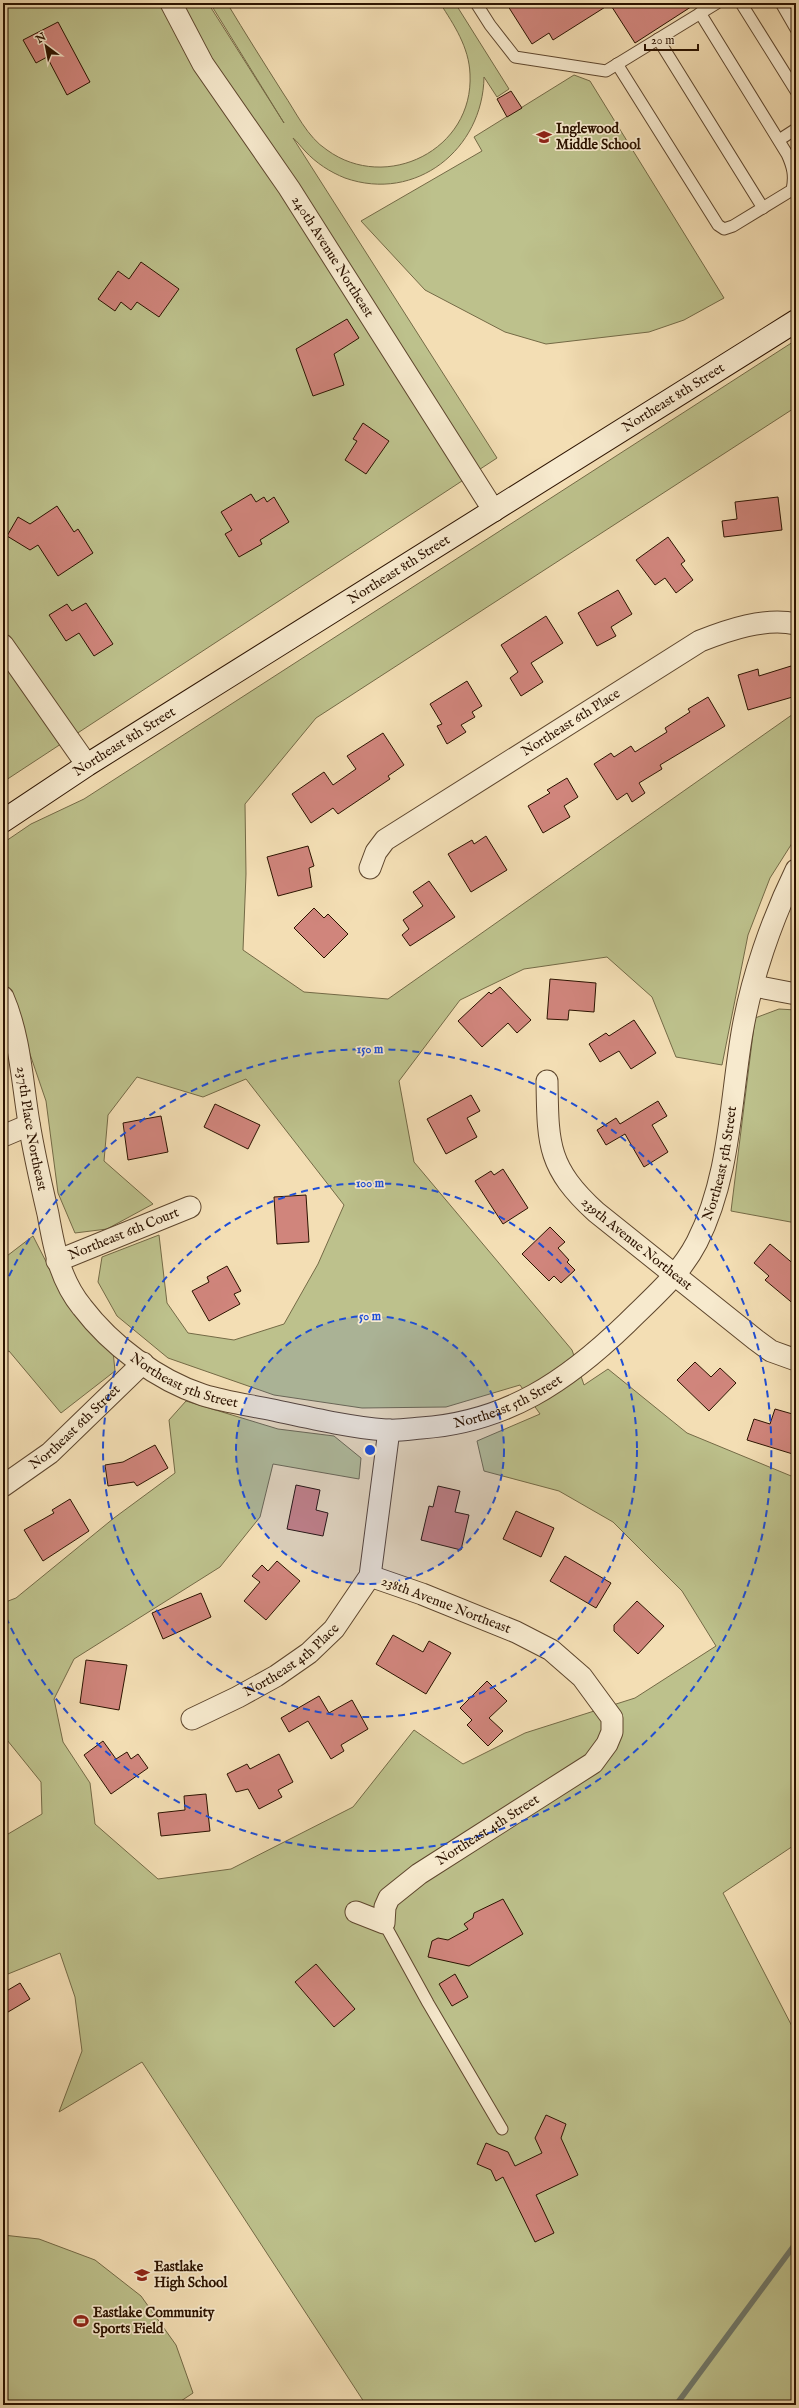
<svg xmlns="http://www.w3.org/2000/svg" width="799" height="2408" font-family="'IM FELL English',serif">
<style>
.green{fill:#bdc18c;stroke:#746a46}
.lines{fill:none;stroke-linecap:round;stroke-linejoin:round}
.stream{stroke:#6f786a;stroke-width:5.5}
.building{fill:#d0857c;stroke:#2c1300}
.lane-casing{stroke:#5e462d;stroke-width:13}
.street-casing{stroke:#5e462d;stroke-width:23}
.secondary-casing{stroke:#2c1300;stroke-width:24}
.lane{stroke:#f7eace;stroke-width:11}
.street{stroke:#f7eace;stroke-width:21}
.secondary{stroke:#f7eace;stroke-width:22}
.ring{fill:none;stroke:#1d4ed8;stroke-width:2;stroke-dasharray:7 5}
.labels{text-anchor:middle;dominant-baseline:central;stroke-width:3.5;stroke-linejoin:round;paint-order:stroke}
.poi-label{font-size:14px;font-weight:bold;fill:#2c1300;stroke:#f7eace;text-anchor:start}
.street-label{font-size:14px;fill:#2c1300;stroke:#f7eace}
.centre{fill:#1d4ed8;stroke:#f7eace;stroke-width:2}
.ring-label{font-size:12px;text-anchor:middle;font-weight:bold;fill:#1d4ed8;stroke:#f7eace;stroke-width:3.5;stroke-linejoin:round;paint-order:stroke}
</style>
<rect width="100%" height="100%" fill="#f3deb4"/>
<filter id="stains"><feTurbulence type="fractalNoise" baseFrequency=".005" numOctaves="4"/><feColorMatrix values="0 0 0 0 .2 0 0 0 0 .09 0 0 0 0 .02 0 0 0 .5 -.17"/></filter>
<radialGradient id="worn" r=".72"><stop offset=".6" stop-color="#630" stop-opacity="0"/><stop offset="1" stop-color="#630" stop-opacity=".3"/></radialGradient>
<!-- green -->
<g class="green">
<path d="M3,3H208L284,123L210,3H227C245,33 264,63 283,93C296,112 307,137 327,150C386,193 474,150 470,74C469,47 454,25 440,3H455L509,89L497,97L484,77C483,149 416,203 345,178C330,172 316,163 305,151C301,147 297,141 293,138L497,458L3,782Z"/>
<polygon points="574,75 590,81 724,298 684,320 649,332 546,344 505,332 425,290 361,221 482,151 474,137"/>
<polygon points="796,340 796,407 316,718 245,804 246,874 243,950 304,992 388,999 796,712 796,837 770,878 748,935 722,1065 676,1057 652,997 607,957 524,969 460,1000 399,1081 414,1162 572,1350 584,1385 608,1369 687,1433 796,1478 796,1844 723,1893 795,2032 796,2020 796,2405 366,2405 142,2062 59,2112 82,2051 75,1997 60,1953 3,1976 3,1837 42,1814 41,1782 3,1735 3,1603 16,1598 114,1518 175,1473 169,1420 186,1401 278,1429 334,1436 361,1458 359,1479 273,1464 260,1517 220,1567 74,1659 54,1699 63,1742 90,1783 95,1824 158,1879 231,1869 353,1807 414,1730 463,1764 525,1733 635,1698 716,1646 682,1591 613,1522 559,1491 484,1471 477,1441 540,1414 520,1385 446,1407 362,1408 274,1395 168,1358 117,1316 98,1282 102,1257 159,1235 167,1303 188,1333 234,1340 284,1324 318,1264 344,1205 246,1079 203,1097 137,1077 108,1115 104,1161 153,1204 107,1229 75,1233 58,1193 46,1101 3,975 3,843 31,824 84,799"/>
<polygon points="779,1009 796,1010 796,1223 731,1211 755,1018"/>
<polygon points="33,1236 61,1291 113,1351 115,1371 61,1413 9,1351 3,1353 3,1259"/>
<polygon points="3,2235 39,2239 95,2260 141,2296 176,2345 193,2393 175,2405 3,2405"/>
</g>
<g class="lines">
<!-- stream -->
<polyline class="stream" points="676,2405 796,2243"/>
</g>
<!-- building -->
<g class="building">
<polygon points="506,3 697,3 635,43 610,4 553,40 549,33 532,44"/>
<polygon points="58,22 90,82 67,95 47,57 36,63 23,40"/>
<polygon points="511,91 522,108 507,117 497,99"/>
<polygon points="141,262 179,289 159,317 137,302 131,310 121,302 115,311 98,299 118,271 129,279"/>
<polygon points="347,319 359,338 334,354 344,385 313,396 296,349"/>
<polygon points="363,423 389,441 366,474 345,460 357,441 353,439"/>
<polygon points="251,494 256,502 264,497 267,502 274,497 289,522 260,540 262,544 239,557 225,534 232,530 221,512"/>
<polygon points="778,497 782,530 724,537 722,521 737,519 735,502"/>
<polygon points="57,506 74,532 78,529 93,553 58,576 38,545 30,550 7,536 18,517 30,524"/>
<polygon points="668,537 685,561 681,564 693,580 676,593 665,578 655,585 636,560"/>
<polygon points="618,590 632,614 611,627 616,636 597,646 578,613"/>
<polygon points="86,603 113,644 94,656 79,633 66,641 49,615 67,604 72,611"/>
<polygon points="546,616 563,643 531,663 543,682 521,696 510,678 518,672 501,645"/>
<polygon points="791,666 796,682 796,696 748,710 738,675 758,669 759,676"/>
<polygon points="467,681 482,706 472,712 475,717 461,725 466,732 447,744 437,726 442,724 430,704"/>
<polygon points="708,697 725,726 660,765 662,769 639,783 645,793 632,802 627,793 617,800 594,764 611,753 614,757 631,746 635,752 667,732 665,728 690,712 688,709"/>
<polygon points="383,733 404,765 388,776 390,779 338,814 333,808 311,823 292,794 324,772 333,785 356,769 347,756"/>
<polygon points="567,778 578,797 564,806 570,817 543,833 528,806 550,793 547,790"/>
<polygon points="486,836 507,870 471,892 448,854 472,840 474,844"/>
<polygon points="308,846 314,866 309,868 312,887 278,896 267,857"/>
<polygon points="429,881 455,917 410,946 402,935 409,929 403,920 423,906 413,892"/>
<polygon points="314,908 324,918 328,914 348,934 324,958 294,928"/>
<polygon points="550,979 596,983 594,1012 569,1010 568,1020 547,1019"/>
<polygon points="500,987 531,1020 517,1033 508,1023 482,1047 458,1021 489,992 491,994"/>
<polygon points="634,1020 656,1053 631,1069 619,1051 600,1062 589,1044 606,1033 609,1036"/>
<polygon points="471,1095 480,1111 467,1118 477,1137 446,1154 427,1119"/>
<polygon points="658,1101 667,1116 652,1125 668,1152 644,1167 625,1134 606,1145 597,1130 616,1118 620,1124"/>
<polygon points="215,1104 260,1125 248,1149 204,1127"/>
<polygon points="161,1116 168,1152 128,1160 123,1123"/>
<polygon points="503,1169 528,1208 503,1224 475,1181 491,1171 494,1175"/>
<polygon points="306,1195 309,1242 277,1244 274,1197"/>
<polygon points="550,1227 565,1242 558,1248 569,1260 567,1262 575,1270 561,1283 554,1276 549,1281 522,1254"/>
<polygon points="770,1244 796,1266 796,1306 765,1280 769,1276 754,1263"/>
<polygon points="227,1266 241,1291 234,1294 240,1304 209,1321 192,1291 209,1282 207,1277"/>
<polygon points="695,1362 711,1377 720,1368 736,1383 709,1411 677,1380"/>
<polygon points="775,1409 796,1415 796,1455 747,1440 754,1419 770,1424"/>
<polygon points="155,1445 168,1468 137,1486 134,1482 108,1486 105,1465 123,1462"/>
<polygon points="296,1485 320,1490 316,1510 328,1513 323,1536 287,1529"/>
<polygon points="438,1486 460,1491 455,1512 469,1515 461,1550 421,1540 429,1506 433,1507"/>
<polygon points="70,1499 89,1531 43,1561 24,1530 54,1513 52,1510"/>
<polygon points="516,1511 554,1528 541,1557 503,1539"/>
<polygon points="565,1556 611,1583 596,1608 550,1581"/>
<polygon points="277,1561 300,1581 266,1620 244,1601 260,1582 252,1576 262,1565 268,1571"/>
<polygon points="201,1593 211,1617 163,1639 152,1613"/>
<polygon points="637,1601 664,1626 638,1654 614,1631 614,1625"/>
<polygon points="393,1635 423,1652 429,1641 451,1653 426,1694 376,1664"/>
<polygon points="86,1660 127,1665 119,1710 80,1703"/>
<polygon points="487,1681 507,1701 489,1718 503,1731 488,1746 467,1725 472,1720 460,1708"/>
<polygon points="319,1696 329,1713 352,1700 368,1729 341,1745 344,1751 331,1759 308,1721 289,1732 281,1718"/>
<polygon points="103,1741 116,1759 127,1752 131,1759 138,1754 148,1768 111,1794 84,1755"/>
<polygon points="279,1754 293,1782 278,1790 282,1797 259,1809 248,1789 236,1792 227,1774 247,1764 250,1769"/>
<polygon points="206,1794 210,1831 161,1836 158,1813 185,1810 184,1796"/>
<polygon points="503,1899 523,1934 469,1966 428,1957 432,1941 438,1938 448,1940 468,1929 464,1924 473,1918 474,1913"/>
<polygon points="316,1964 355,2009 334,2027 295,1982"/>
<polygon points="455,1974 468,1997 452,2006 439,1984"/>
<polygon points="20,1983 30,1999 3,2015 3,1993"/>
<polygon points="546,2115 566,2124 561,2138 578,2175 536,2195 554,2233 535,2242 503,2177 496,2181 491,2170 477,2164 486,2143 508,2152 515,2166 542,2153 535,2138"/>
</g>
<g class="lines">
<!-- lane casing -->
<g class="lane-casing">
<g id="lane">
<polyline points="476,3 490,25 515,57 606,71 717,3"/>
<polyline points="741,3 796,91"/>
<polyline points="781,3 796,29"/>
<polyline points="658,39 763,208"/>
<path d="M617,64L718,225L724,229L733,226L792,190C795,176 793,167 787,154L700,13"/>
<polyline points="779,140 796,129"/>
<polyline points="384,1923 428,2003 502,2129"/>
</g>
</g>
<!-- street casing -->
<g class="street-casing">
<g id="street">
<path id="s1" d="M171,3L203,64L289,188L494,511"/>
<polyline points="3,645 87,765"/>
<path id="s2" d="M370,868L376,852L385,840L700,641C728,630 765,617 796,624"/>
<polyline points="754,986 796,994"/>
<path id="s3" d="M3,997C20,1036 22,1081 29,1123C34,1154 41,1184 48,1214C54,1248 60,1280 82,1307C111,1345 157,1380 203,1395C225,1402 249,1405 273,1410C310,1418 348,1427 386,1430C397,1431 410,1429 421,1428C507,1422 567,1381 627,1323C652,1298 680,1275 697,1242C730,1177 730,1104 742,1033C751,979 772,919 796,870"/>
<path id="s4" d="M547,1081C548,1144 547,1167 596,1212L756,1340L771,1351L796,1360"/>
<polyline points="3,1136 29,1125"/>
<path id="s5" d="M57,1261L190,1207"/>
<path id="s6" d="M3,1486L50,1453L143,1363"/>
<path id="s7" d="M192,1719L238,1697L276,1676L309,1653L334,1629L370,1576L389,1430"/>
<path id="s8" d="M356,1912L384,1923L385,1907L389,1898L419,1874L593,1763L607,1744L612,1732V1718L582,1677L551,1650L516,1632L422,1594L370,1576"/>
</g>
</g>
<!-- secondary casing -->
<g class="secondary-casing">
<g id="secondary">
<path id="s9" d="M3,821L87,765L796,321"/>
</g>
</g>
<!-- lane -->
<use href="#lane" class="lane"/>
<!-- street -->
<use href="#street" class="street"/>
<!-- secondary -->
<use href="#secondary" class="secondary"/>
</g>
<!-- distance rings -->
<circle cx="370" cy="1450" r="134" fill="#1d4ed8" fill-opacity=".12"/>
<g class="ring">
<circle cx="370" cy="1450" r="134"/>
<circle cx="370" cy="1450" r="267"/>
<path d="M4 1287A401 401 0 1 1 4 1613"/>
</g>
<!-- icons -->
<defs>
<g id="school-bare" transform="scale(1.2)"><path d="M0-5L7-2L0 1L-7-2ZM-4 1L0 2.5L4 1V4Q0 6-4 4Z" fill="#8f2418" stroke="#f7eace" stroke-width="2.5" paint-order="stroke"/></g>
<g id="stadium-bare" transform="scale(1.2)"><path d="M0-5a6.5 5 0 1 0 0 10a6.5 5 0 1 0 0-10ZM-3.5-1.8h7v3.6h-7Z" fill="#8f2418" stroke="#f7eace" stroke-width="2.5" paint-order="stroke"/></g>
</defs>
<g fill-rule="evenodd">
<use href="#school-bare" x="544" y="137"/>
<use href="#school-bare" x="142" y="2275"/>
<use href="#stadium-bare" x="81" y="2321"/>
</g>
<g class="labels">
<!-- poi labels -->
<g class="poi-label">
<text x="556" y="129">Inglewood<tspan x="556" dy="16">Middle School</tspan></text>
<text x="154" y="2267">Eastlake<tspan x="154" dy="16">High School</tspan></text>
<text x="93" y="2313">Eastlake Community<tspan x="93" dy="16">Sports Field</tspan></text>
</g>
<!-- street labels -->
<g class="street-label">
<text stroke="none"><textPath href="#s1" startOffset="301">240th Avenue Northeast</textPath></text>
<text stroke="none"><textPath href="#s9" startOffset="793">Northeast 8th Street</textPath></text>
<text stroke="none"><textPath href="#s9" startOffset="469">Northeast 8th Street</textPath></text>
<text stroke="none"><textPath href="#s2" startOffset="252">Northeast 6th Place</textPath></text>
<text stroke="none"><textPath href="#s9" startOffset="145">Northeast 8th Street</textPath></text>
<text stroke="none"><textPath href="#s3" startOffset="135">237th Place Northeast</textPath></text>
<text stroke="none"><textPath href="#s3" startOffset="1122">Northeast 5th Street</textPath></text>
<text stroke="none"><textPath href="#s5" startOffset="72">Northeast 6th Court</textPath></text>
<text stroke="none"><textPath href="#s4" startOffset="198">239th Avenue Northeast</textPath></text>
<text stroke="none"><textPath href="#s3" startOffset="451">Northeast 5th Street</textPath></text>
<text stroke="none"><textPath href="#s3" startOffset="787">Northeast 5th Street</textPath></text>
<text stroke="none"><textPath href="#s6" startOffset="93">Northeast 6th Street</textPath></text>
<text transform="translate(446 1605) rotate(21)">238th Avenue Northeast</text>
<text stroke="none"><textPath href="#s7" startOffset="116">Northeast 4th Place</textPath></text>
<text stroke="none"><textPath href="#s8" startOffset="176">Northeast 4th Street</textPath></text>
</g>
</g>
<circle cx="370" cy="1450" r="6" class="centre"/>
<g class="ring-label">
<text x="370" y="1053">150 m</text>
<text x="370" y="1187">100 m</text>
<text x="370" y="1320">50 m</text>
</g>
<!-- margin -->
<rect width="799" height="2408" fill="none" stroke="#f3deb4" stroke-width="16"/>
<rect x="4" y="4" width="791" height="2400" fill="none" stroke="#2c1300" stroke-width="2"/>
<rect x="8" y="8" width="783" height="2392" fill="none" stroke="#2c1300"/>
<!-- north arrow -->
<g transform="translate(46 46) rotate(328)" stroke="#f7eace" stroke-width="3" paint-order="stroke">
<path d="M0-3L7 15L0 10L-7 15Z" fill="#2c1300"/>
<text y="-6" font-size="11" font-weight="bold" text-anchor="middle" fill="#2c1300">N</text>
</g>
<!-- scale -->
<path d="M645 44v6h53v-6" fill="none" stroke="#2c1300" stroke-width="2"/>
<text x="651" y="44" font-size="12" fill="#2c1300" stroke="#f7eace" stroke-width="3" paint-order="stroke">20 m</text>
<rect width="100%" height="100%" filter="url(#stains)"/>
<rect width="100%" height="100%" fill="url(#worn)"/>
</svg>
